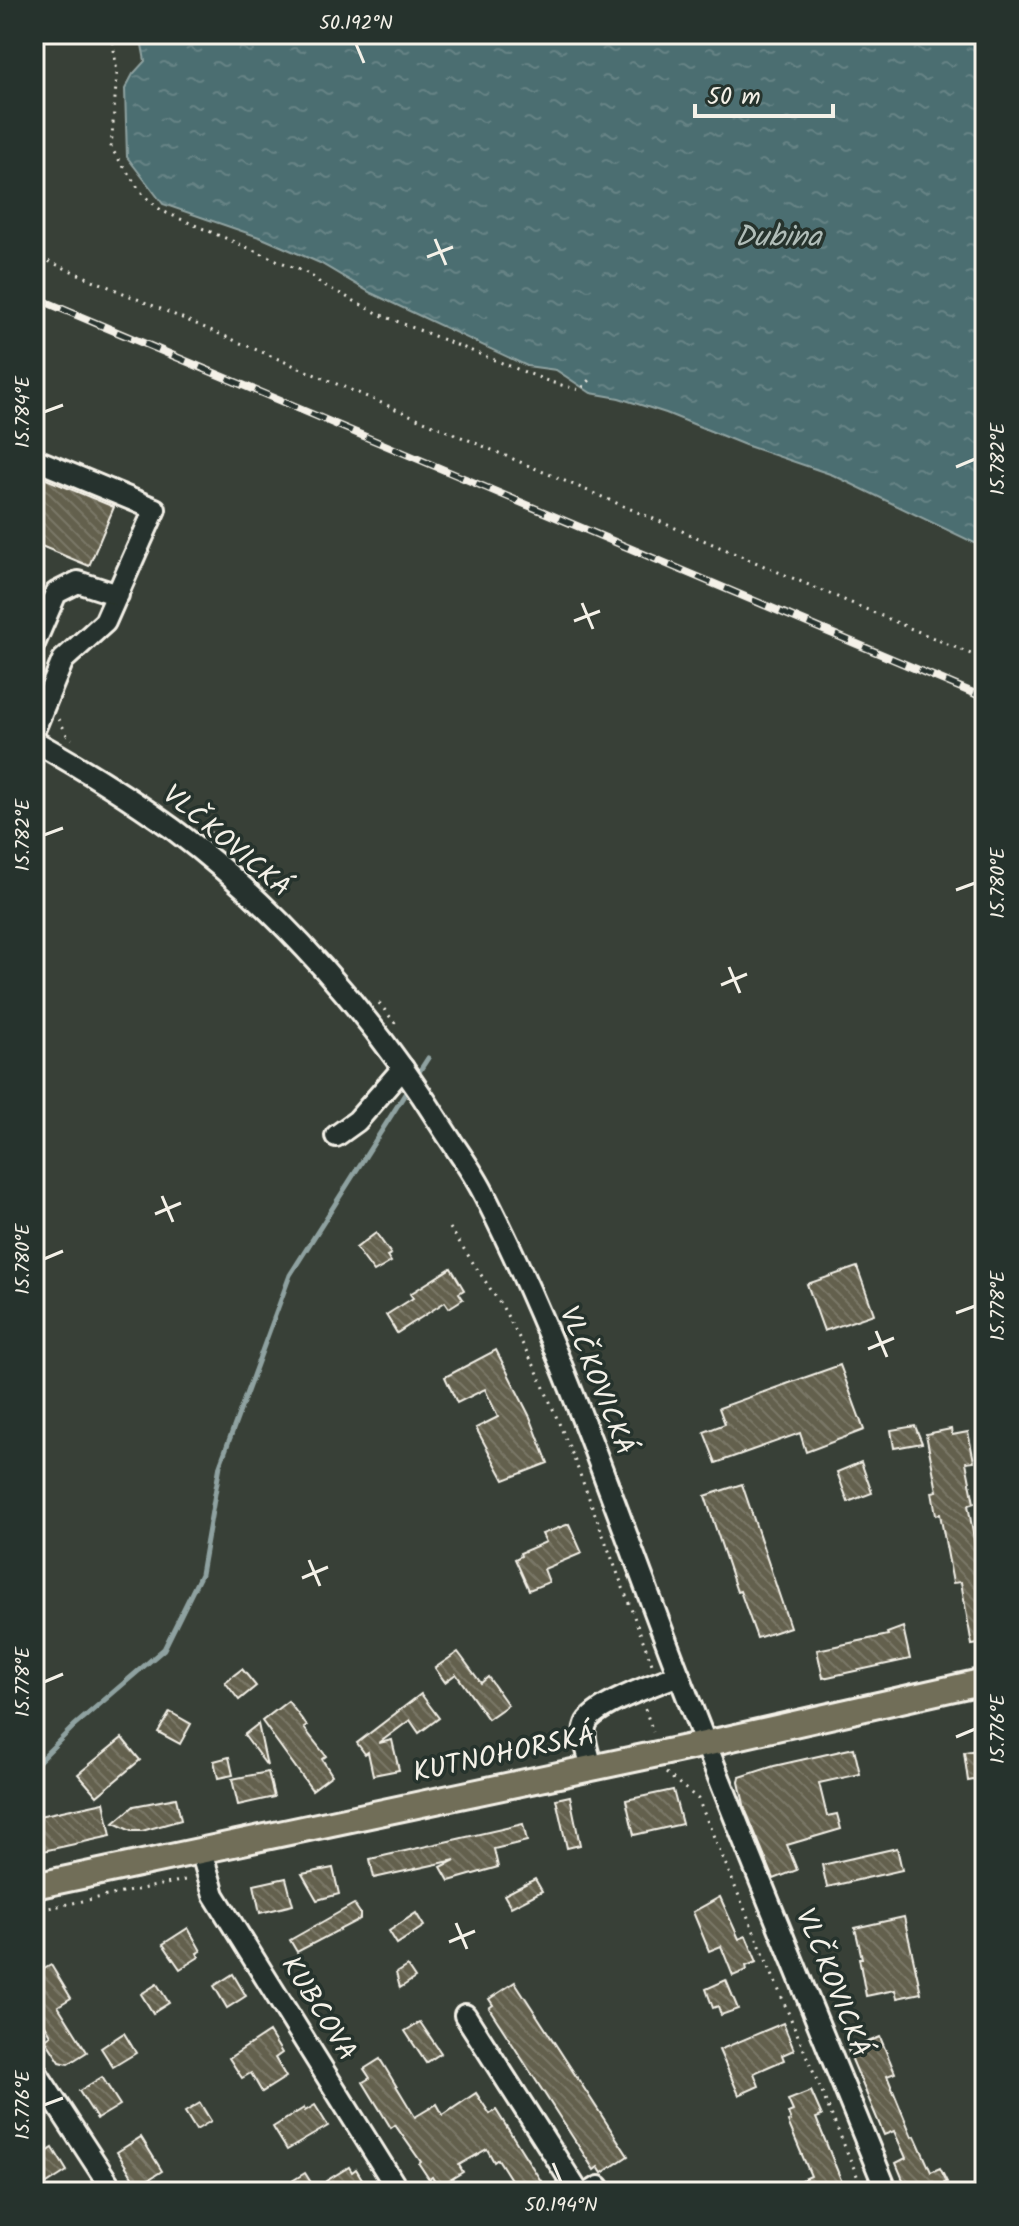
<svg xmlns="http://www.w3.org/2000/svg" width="1019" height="2226" viewBox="0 0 1019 2226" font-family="Kalam,sans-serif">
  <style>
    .water { fill: url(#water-ripples); stroke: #8fa2a1; stroke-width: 2 }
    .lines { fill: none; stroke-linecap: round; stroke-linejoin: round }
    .stream { stroke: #8fa2a1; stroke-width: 5 }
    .building { fill: url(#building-back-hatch); stroke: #f4f1e8; stroke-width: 2 }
    .minor-casing { stroke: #f4f1e8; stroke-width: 26 }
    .major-casing { stroke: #f4f1e8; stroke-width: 30 }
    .path { stroke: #f4f1e8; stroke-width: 3; stroke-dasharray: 2 6; stroke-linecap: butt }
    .minor { stroke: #26332d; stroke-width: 20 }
    .major { stroke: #716e59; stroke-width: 24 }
    .rail-casing { stroke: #f4f1e8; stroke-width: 8 }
    .rail { stroke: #26332d; stroke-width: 5; stroke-dasharray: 15; stroke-linecap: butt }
    .ticks { fill: none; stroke: #f4f1e8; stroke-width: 3 }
    .labels { text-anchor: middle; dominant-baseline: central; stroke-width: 7; stroke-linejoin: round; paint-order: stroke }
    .street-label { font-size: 28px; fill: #f4f1e8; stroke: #26332d }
    .water-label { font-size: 30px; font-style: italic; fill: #b0bdb8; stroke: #26332d }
    .neatline { fill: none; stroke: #f4f1e8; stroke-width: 3 }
    .ticks-label { font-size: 20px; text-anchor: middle; fill: #f4f1e8 }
  </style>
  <defs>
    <pattern id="water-ripples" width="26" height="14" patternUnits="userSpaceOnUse" patternTransform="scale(2)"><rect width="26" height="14" fill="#4b6e71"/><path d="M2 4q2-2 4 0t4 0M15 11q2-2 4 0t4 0" fill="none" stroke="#668385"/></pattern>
    <pattern id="building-back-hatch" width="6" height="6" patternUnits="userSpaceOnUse" patternTransform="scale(2)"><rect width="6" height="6" fill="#63604d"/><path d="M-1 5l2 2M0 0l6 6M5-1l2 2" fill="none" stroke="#7a7767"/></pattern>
  </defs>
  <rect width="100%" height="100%" fill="#384037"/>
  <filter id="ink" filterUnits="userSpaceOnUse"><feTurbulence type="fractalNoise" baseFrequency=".0125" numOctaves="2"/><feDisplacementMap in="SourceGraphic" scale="16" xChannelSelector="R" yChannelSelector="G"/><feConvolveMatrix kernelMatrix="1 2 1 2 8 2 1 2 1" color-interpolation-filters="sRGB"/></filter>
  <g filter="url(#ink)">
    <polygon class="water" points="140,34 985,34 985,548 833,475 745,445 666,413 619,398 591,393 556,370 527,366 371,293 320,263 262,238 163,204 127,157 125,89 133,74 145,61"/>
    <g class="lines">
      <g class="stream">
        <polyline points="415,1078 428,1058"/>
        <polyline points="34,1766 74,1726 164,1649 201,1574 220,1465 290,1275 410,1086"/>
      </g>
    </g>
    <g class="building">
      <polygon points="34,474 114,507 89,566 34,543"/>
      <polygon points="376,1233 391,1254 387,1256 391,1262 374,1272 356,1248"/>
      <polygon points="857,1267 874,1314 824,1331 807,1284"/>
      <polygon points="451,1268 464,1290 459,1293 463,1299 449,1308 445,1302 397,1333 386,1315 413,1298 410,1294"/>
      <polygon points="496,1350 530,1417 548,1463 504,1480 476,1428 498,1417 485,1389 457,1403 445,1377"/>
      <polygon points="840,1365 864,1430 806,1452 800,1433 716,1463 704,1432 725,1424 719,1408"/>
      <polygon points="915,1426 922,1443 894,1448 891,1430"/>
      <polygon points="951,1429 952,1435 968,1432 974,1461 966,1462 974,1503 968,1505 975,1544 981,1543 985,1564 985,1577 977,1579 985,1625 985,1643 972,1645 961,1582 953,1583 940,1514 936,1515 932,1492 937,1491 926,1434"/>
      <polygon points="861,1462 872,1493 848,1502 837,1472"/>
      <polygon points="742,1484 790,1627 757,1638 740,1591 737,1592 705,1496"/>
      <polygon points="569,1524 582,1553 544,1569 549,1582 529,1590 515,1559 521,1556 520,1553 546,1542 542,1534"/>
      <polygon points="903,1627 910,1659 823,1678 817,1650 888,1635 887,1633"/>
      <polygon points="458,1652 481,1683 488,1677 508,1705 488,1719 456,1674 445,1682 435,1668"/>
      <polygon points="242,1669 256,1686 239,1700 225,1682"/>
      <polygon points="421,1694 439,1718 419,1733 410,1720 379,1743 392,1740 399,1770 373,1775 368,1752 365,1754 357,1743"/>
      <polygon points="288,1701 307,1726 304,1728 326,1756 322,1759 332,1775 312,1790 262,1721"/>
      <polygon points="170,1712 191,1724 180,1744 158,1732"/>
      <polygon points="258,1724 267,1766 244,1735"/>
      <polygon points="122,1738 140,1760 97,1796 78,1774"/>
      <polygon points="854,1748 860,1774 819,1783 827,1816 837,1814 841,1829 787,1845 797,1870 774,1879 745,1809 739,1782 740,1777 774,1766"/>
      <polygon points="985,1749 985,1778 968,1781 964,1752"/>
      <polygon points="229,1757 233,1775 218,1778 214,1761"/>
      <polygon points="268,1772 274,1797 238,1805 232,1779"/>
      <polygon points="673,1790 682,1824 634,1835 626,1800"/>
      <polygon points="570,1796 580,1845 567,1848 556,1799"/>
      <polygon points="176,1798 181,1820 142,1831 131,1831 114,1823 134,1806"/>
      <polygon points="104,1802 111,1836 34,1853 34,1817"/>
      <polygon points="523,1824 527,1841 494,1849 498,1867 449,1881 441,1867 455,1860 374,1878 370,1859"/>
      <polygon points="897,1848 902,1870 827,1887 822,1865"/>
      <polygon points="333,1868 339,1894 317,1900 302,1874"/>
      <polygon points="286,1878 293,1905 260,1913 254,1885"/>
      <polygon points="535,1879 542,1891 511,1907 504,1895"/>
      <polygon points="720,1897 739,1939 746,1936 757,1962 746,1966 747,1970 733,1976 721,1946 709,1951 693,1912"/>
      <polygon points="354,1904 360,1913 360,1919 297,1952 290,1940"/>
      <polygon points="416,1913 424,1926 397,1944 389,1931"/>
      <polygon points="904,1917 921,1993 897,1998 895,1990 866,1996 859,1958 862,1958 855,1928"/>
      <polygon points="188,1928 201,1951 197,1953 199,1957 180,1969 163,1944"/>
      <polygon points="51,1965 71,1998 58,2006 87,2052 68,2064 60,2062 45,2039 51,2035 34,2007 34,1975"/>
      <polygon points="407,1966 415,1978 400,1988 396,1973"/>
      <polygon points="233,1974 246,1996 227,2008 214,1986"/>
      <polygon points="726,1980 738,2009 721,2015 718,2006 713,2008 706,1989"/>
      <polygon points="515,1982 628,2156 602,2173 598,2167 594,2170 489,2008 493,2005 489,1999"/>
      <polygon points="157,1984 169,2003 153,2013 141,1994"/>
      <polygon points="420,2022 441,2053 426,2063 405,2031"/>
      <polygon points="783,2023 794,2050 782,2055 784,2060 754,2073 759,2086 739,2095 719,2050"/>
      <polygon points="269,2032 282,2053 275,2058 286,2077 262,2092 251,2073 242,2078 229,2058"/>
      <polygon points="124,2033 136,2053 113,2067 101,2048"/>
      <polygon points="880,2037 895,2073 887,2076 912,2137 915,2136 931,2172 940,2168 947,2182 926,2192 908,2192 896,2163 906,2158 894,2131 884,2135 848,2050"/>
      <polygon points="380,2059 415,2117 437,2104 443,2115 476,2093 490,2114 496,2110 548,2192 519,2192 498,2159 494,2162 487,2149 459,2165 463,2172 438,2187 432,2177 429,2179 419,2164 421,2162 395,2125 391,2128 363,2082 370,2078 364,2069"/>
      <polygon points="102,2077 120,2105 97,2119 79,2091"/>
      <polygon points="811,2091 822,2116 816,2118 846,2192 775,2192 811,2176 788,2122 791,2121 788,2113 793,2111 788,2100"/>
      <polygon points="200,2103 211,2121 196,2130 185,2112"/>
      <polygon points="315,2105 328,2126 287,2150 273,2127 304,2108 305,2111"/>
      <polygon points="141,2137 162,2171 138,2186 117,2152"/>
      <polygon points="53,2148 67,2171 42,2187 34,2173 34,2160"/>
      <polygon points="349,2167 352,2172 356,2169 370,2192 333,2192 326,2181"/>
      <polygon points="305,2173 310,2181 317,2192 299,2192 292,2181"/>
    </g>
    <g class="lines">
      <g class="minor-casing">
        <g id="minor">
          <polyline points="34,459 155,509 105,622 63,660 34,730"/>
          <polyline points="34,644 56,593 78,582 118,595"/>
          <path d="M 34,741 C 82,768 129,797 173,829 C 281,910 373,1016 444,1130 C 458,1152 474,1173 485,1196 C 562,1348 616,1511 677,1670 C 744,1845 816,2018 887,2192"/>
          <polyline points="336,1136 357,1121 403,1068"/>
          <path d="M 592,1767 C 589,1755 581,1736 586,1724 C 592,1706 660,1682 679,1675"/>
          <polyline points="201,1851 214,1895 399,2192"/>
          <polyline points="465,2015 578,2192"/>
          <polyline points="34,2069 114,2192"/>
          <polyline points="591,2192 599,2187"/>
        </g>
      </g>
      <g class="major-casing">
        <polyline id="major" points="34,1886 705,1744 985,1681"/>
      </g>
      <g class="path">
        <polyline points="112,34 117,73 111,148 143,195 162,211 309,274 320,283 381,315 550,382 580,390 590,380"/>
        <polyline points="34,255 985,660"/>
        <polyline points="59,719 67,735 72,739"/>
        <polyline points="198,822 211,833"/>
        <polyline points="379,1003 399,1028"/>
        <polyline points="450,1228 503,1308 536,1369 573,1456 652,1664"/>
        <polyline points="645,1709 653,1732"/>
        <polyline points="666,1773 698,1799 864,2192"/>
        <polyline points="34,1911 190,1879"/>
      </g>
      <use href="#minor" class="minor"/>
      <use href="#major" class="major"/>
      <g class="rail-casing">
        <polyline id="rail" points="34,297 985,698"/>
      </g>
      <use href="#rail" class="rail"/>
    </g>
  </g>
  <path class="ticks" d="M 356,44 L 364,63M 435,239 L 446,265M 427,257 L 453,247M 44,412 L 63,405M 956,467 L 975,459M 582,603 L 593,629M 574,621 L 600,611M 44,835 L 63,828M 956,890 L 975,883M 729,967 L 740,993M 721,985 L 747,974M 162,1196 L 173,1222M 155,1214 L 181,1203M 44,1259 L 63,1251M 956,1313 L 975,1306M 876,1331 L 887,1357M 868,1349 L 894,1338M 309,1560 L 320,1586M 302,1578 L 328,1567M 44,1682 L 63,1674M 956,1737 L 975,1729M 456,1923 L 467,1949M 449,1942 L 475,1931M 44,2105 L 63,2098M 553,2163 L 561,2182"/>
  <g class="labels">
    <g class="street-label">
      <text transform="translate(226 842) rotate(40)">VLČKOVICKÁ</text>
      <text transform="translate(596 1381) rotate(68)">VLČKOVICKÁ</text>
      <text transform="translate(504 1755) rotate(-12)">KUTNOHORSKÁ</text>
      <text transform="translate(832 1983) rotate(68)">VLČKOVICKÁ</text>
      <text transform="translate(318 2009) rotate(58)">KUBCOVA</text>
    </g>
    <g class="water-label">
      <text x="778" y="238">Dubina</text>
    </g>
  </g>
  <rect width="1019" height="2226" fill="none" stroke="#26332d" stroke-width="88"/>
  <path d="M695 104v12h138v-12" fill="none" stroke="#f4f1e8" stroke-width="4"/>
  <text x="707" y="104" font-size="24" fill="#f4f1e8" stroke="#26332d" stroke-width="6" paint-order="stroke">50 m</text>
  <rect x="44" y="44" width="931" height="2138" class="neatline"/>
  <g class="ticks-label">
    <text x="356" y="29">50.192°N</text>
    <text transform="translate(22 412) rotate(-90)" y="7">15.784°E</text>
    <text transform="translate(997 459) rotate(-90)" y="7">15.782°E</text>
    <text transform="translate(22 835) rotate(-90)" y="7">15.782°E</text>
    <text transform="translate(997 883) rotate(-90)" y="7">15.780°E</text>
    <text transform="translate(22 1259) rotate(-90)" y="7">15.780°E</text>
    <text transform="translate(997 1306) rotate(-90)" y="7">15.778°E</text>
    <text transform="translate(22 1682) rotate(-90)" y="7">15.778°E</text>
    <text transform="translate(997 1729) rotate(-90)" y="7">15.776°E</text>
    <text transform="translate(22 2105) rotate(-90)" y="7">15.776°E</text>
    <text x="561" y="2211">50.194°N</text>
  </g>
</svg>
